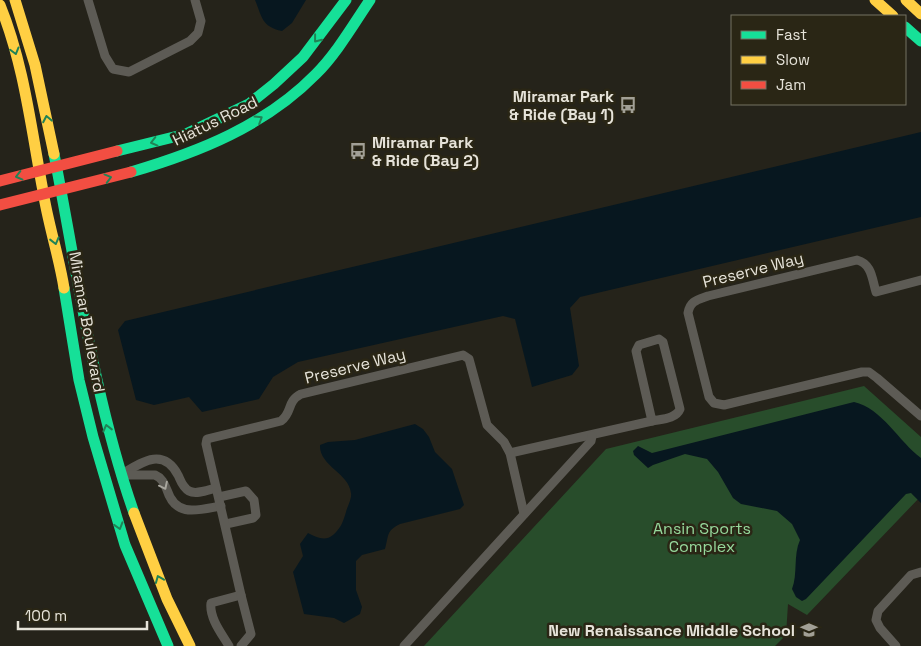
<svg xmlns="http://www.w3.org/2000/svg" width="921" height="646" viewBox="0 0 921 646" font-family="'Space Grotesk',sans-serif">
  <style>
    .green { fill: #284d2b }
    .water { fill: #07171f }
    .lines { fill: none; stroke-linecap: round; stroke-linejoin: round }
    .street { stroke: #5d5b55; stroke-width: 9 }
    .fast { stroke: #16e098; stroke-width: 11 }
    .slow { stroke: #ffcf43; stroke-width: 11 }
    .jam { stroke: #f24e42; stroke-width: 11 }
    .oneway { stroke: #208356 }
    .oneway2 { stroke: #a8a69e }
    .labels { text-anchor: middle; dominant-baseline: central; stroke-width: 5; stroke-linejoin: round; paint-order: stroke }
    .poi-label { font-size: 16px; font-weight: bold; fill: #e6e3d9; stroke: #2a2615; text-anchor: end }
    .street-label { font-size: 16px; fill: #e6e3d9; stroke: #2a2615 }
    .park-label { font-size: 16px; fill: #96d99c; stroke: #2a2615 }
  </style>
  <rect width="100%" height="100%" fill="#25231a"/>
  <polygon class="green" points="864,386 921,437 921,496 807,615 788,604 786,635 775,646 424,646 606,449"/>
  <g class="water">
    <path d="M 255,0 L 306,0 L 292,23 L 282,31 C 262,27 262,17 255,0 Z"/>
    <polygon points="921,132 921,217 580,297 570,308 579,366 572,375 532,387 515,319 503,316 298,362 273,377 259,399 202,412 189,397 154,405 136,400 118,330 125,321"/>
    <path d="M 854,402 C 882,408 899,442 921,458 L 921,503 L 911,493 L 906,494 L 806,599 L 802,601 L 796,597 L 792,589 C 798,574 793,555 800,540 L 792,524 L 777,511 L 741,504 L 733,498 L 718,472 L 707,459 L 685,454 L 653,465 L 648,468 L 634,455 L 633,451 L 638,446 L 652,453 Z"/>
    <path d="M 415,424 L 423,429 L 429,437 L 435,452 L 452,469 L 464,505 L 460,509 L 400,524 C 386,531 389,535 385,549 L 362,555 L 356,561 L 356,590 L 362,607 L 360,614 L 344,623 L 334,618 L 304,614 L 293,572 L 303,556 L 300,544 L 308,533 C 316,537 325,542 333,535 C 341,528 343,522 346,512 C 347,507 352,499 351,493 C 349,473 319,466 320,445 L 328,442 L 355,440 Z"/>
  </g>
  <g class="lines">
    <g class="street">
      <polyline points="88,0 105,56 113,69 129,72 190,41 198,33 201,21 195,0"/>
      <path d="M 921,280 L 876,292 C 872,279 872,264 857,260 L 708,296 C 697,300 690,301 688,313 L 709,397 L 714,403 L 724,405 L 862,372 L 869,372 L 877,378 L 921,416"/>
      <path d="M 659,339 L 663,342 L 680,409 C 676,419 661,419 652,421 L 636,351 L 639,345 Z"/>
      <polyline points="510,453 652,421"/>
      <path d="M 122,474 C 142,462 163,447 178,475 C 181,481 182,487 189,491 C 196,495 208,490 216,488"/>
      <path d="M 121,475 L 155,475 C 162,478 164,483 167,490 C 176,518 198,510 221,506"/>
      <polyline points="219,497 246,491 254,500 256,515 253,518 226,524"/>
      <path d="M 229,646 C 222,634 209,618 211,603 L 241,595 L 206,444 L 207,439 L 281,421 C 293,412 286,402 301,394 L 463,355 L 469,359 L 487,425 L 504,442 L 510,453 L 524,514"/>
      <polyline points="241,646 251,634 241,595"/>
      <polyline points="404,646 591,441 592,436"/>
      <polyline points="896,646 880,628 876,620 878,611 911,575 921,572"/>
    </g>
    <g class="fast">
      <polyline points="905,27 921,41"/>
      <polyline points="117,151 186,134 249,104 274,84 303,57 346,0"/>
      <path d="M 54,154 C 78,275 93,396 134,513"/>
      <path d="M 131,172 C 199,152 265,126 316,74 C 337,53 353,25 370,0"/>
      <polyline points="64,288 79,380 93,437 125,545 168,646"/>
    </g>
    <g class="slow">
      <polyline points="15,0 35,65 54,154"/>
      <polyline points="875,0 893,16"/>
      <polyline points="906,0 921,14"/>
      <path d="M 0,5 C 24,64 31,128 43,191 C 48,224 59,256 64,288"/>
      <polyline points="134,513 167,599 190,646"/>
    </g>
    <g class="jam">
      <polyline points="0,181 117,151"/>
      <polyline points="0,205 131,172"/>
    </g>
  </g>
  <defs><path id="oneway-chevron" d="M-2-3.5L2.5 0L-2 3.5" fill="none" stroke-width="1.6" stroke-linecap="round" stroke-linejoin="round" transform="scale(1.25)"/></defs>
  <g class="oneway">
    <use href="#oneway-chevron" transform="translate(317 39) rotate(128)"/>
    <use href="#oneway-chevron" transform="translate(15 51) rotate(75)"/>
    <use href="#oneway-chevron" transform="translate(47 119) rotate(-101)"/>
    <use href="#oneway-chevron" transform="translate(259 119) rotate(-32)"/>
    <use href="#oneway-chevron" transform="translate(154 142) rotate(166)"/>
    <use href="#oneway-chevron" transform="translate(19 176) rotate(166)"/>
    <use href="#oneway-chevron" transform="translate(108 178) rotate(-15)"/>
    <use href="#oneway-chevron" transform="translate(55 241) rotate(76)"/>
    <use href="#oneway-chevron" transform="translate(107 428) rotate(-104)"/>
    <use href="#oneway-chevron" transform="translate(119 526) rotate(73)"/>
    <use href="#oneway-chevron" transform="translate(159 579) rotate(-112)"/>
  </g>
  <use class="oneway2" href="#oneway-chevron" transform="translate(164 486) rotate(64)"/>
  <defs>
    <g id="bus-bare" transform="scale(1.35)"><path d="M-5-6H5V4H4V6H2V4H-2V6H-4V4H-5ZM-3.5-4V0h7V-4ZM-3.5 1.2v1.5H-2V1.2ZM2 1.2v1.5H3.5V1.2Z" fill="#a2a096" stroke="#2a2615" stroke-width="2.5" paint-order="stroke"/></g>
    <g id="school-bare" transform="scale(1.35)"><path d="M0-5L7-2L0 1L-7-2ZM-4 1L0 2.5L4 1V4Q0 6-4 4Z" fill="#a2a096" stroke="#2a2615" stroke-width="2.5" paint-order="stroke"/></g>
  </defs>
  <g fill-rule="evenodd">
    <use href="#bus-bare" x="628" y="105"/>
    <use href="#bus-bare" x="358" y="151"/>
    <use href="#school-bare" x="809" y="630"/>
  </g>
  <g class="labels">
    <g class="poi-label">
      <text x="614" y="96">Miramar Park<tspan x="614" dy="18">&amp; Ride (Bay 1)</tspan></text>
      <text x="372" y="142" text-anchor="start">Miramar Park<tspan x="372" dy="18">&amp; Ride (Bay 2)</tspan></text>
      <text x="795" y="630">New Renaissance Middle School</text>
    </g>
    <g class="street-label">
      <text transform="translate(215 121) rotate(-26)">Hiatus Road</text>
      <text transform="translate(753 270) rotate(-14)">Preserve Way</text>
      <text transform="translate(87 322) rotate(80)">Miramar Boulevard</text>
      <text transform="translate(355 366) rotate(-14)">Preserve Way</text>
    </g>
    <g class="park-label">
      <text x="702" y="528">Ansin Sports<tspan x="702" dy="18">Complex</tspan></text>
    </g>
  </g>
  <rect x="731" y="15" width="175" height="90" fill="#2a2615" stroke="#757263"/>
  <rect x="741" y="31" width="25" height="8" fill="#16e098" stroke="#757263"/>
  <text x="776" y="40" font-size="15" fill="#e6e3d9">Fast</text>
  <rect x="741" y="56" width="25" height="8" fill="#ffcf43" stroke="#757263"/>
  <text x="776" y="65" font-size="15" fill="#e6e3d9">Slow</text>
  <rect x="741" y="81" width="25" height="8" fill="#f24e42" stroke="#757263"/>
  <text x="776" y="90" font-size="15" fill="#e6e3d9">Jam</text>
  <path d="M18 621v8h129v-8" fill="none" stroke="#e6e3d9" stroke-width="2.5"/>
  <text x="25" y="621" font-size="15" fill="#e6e3d9" stroke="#2a2615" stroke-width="4" paint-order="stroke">100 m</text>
</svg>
